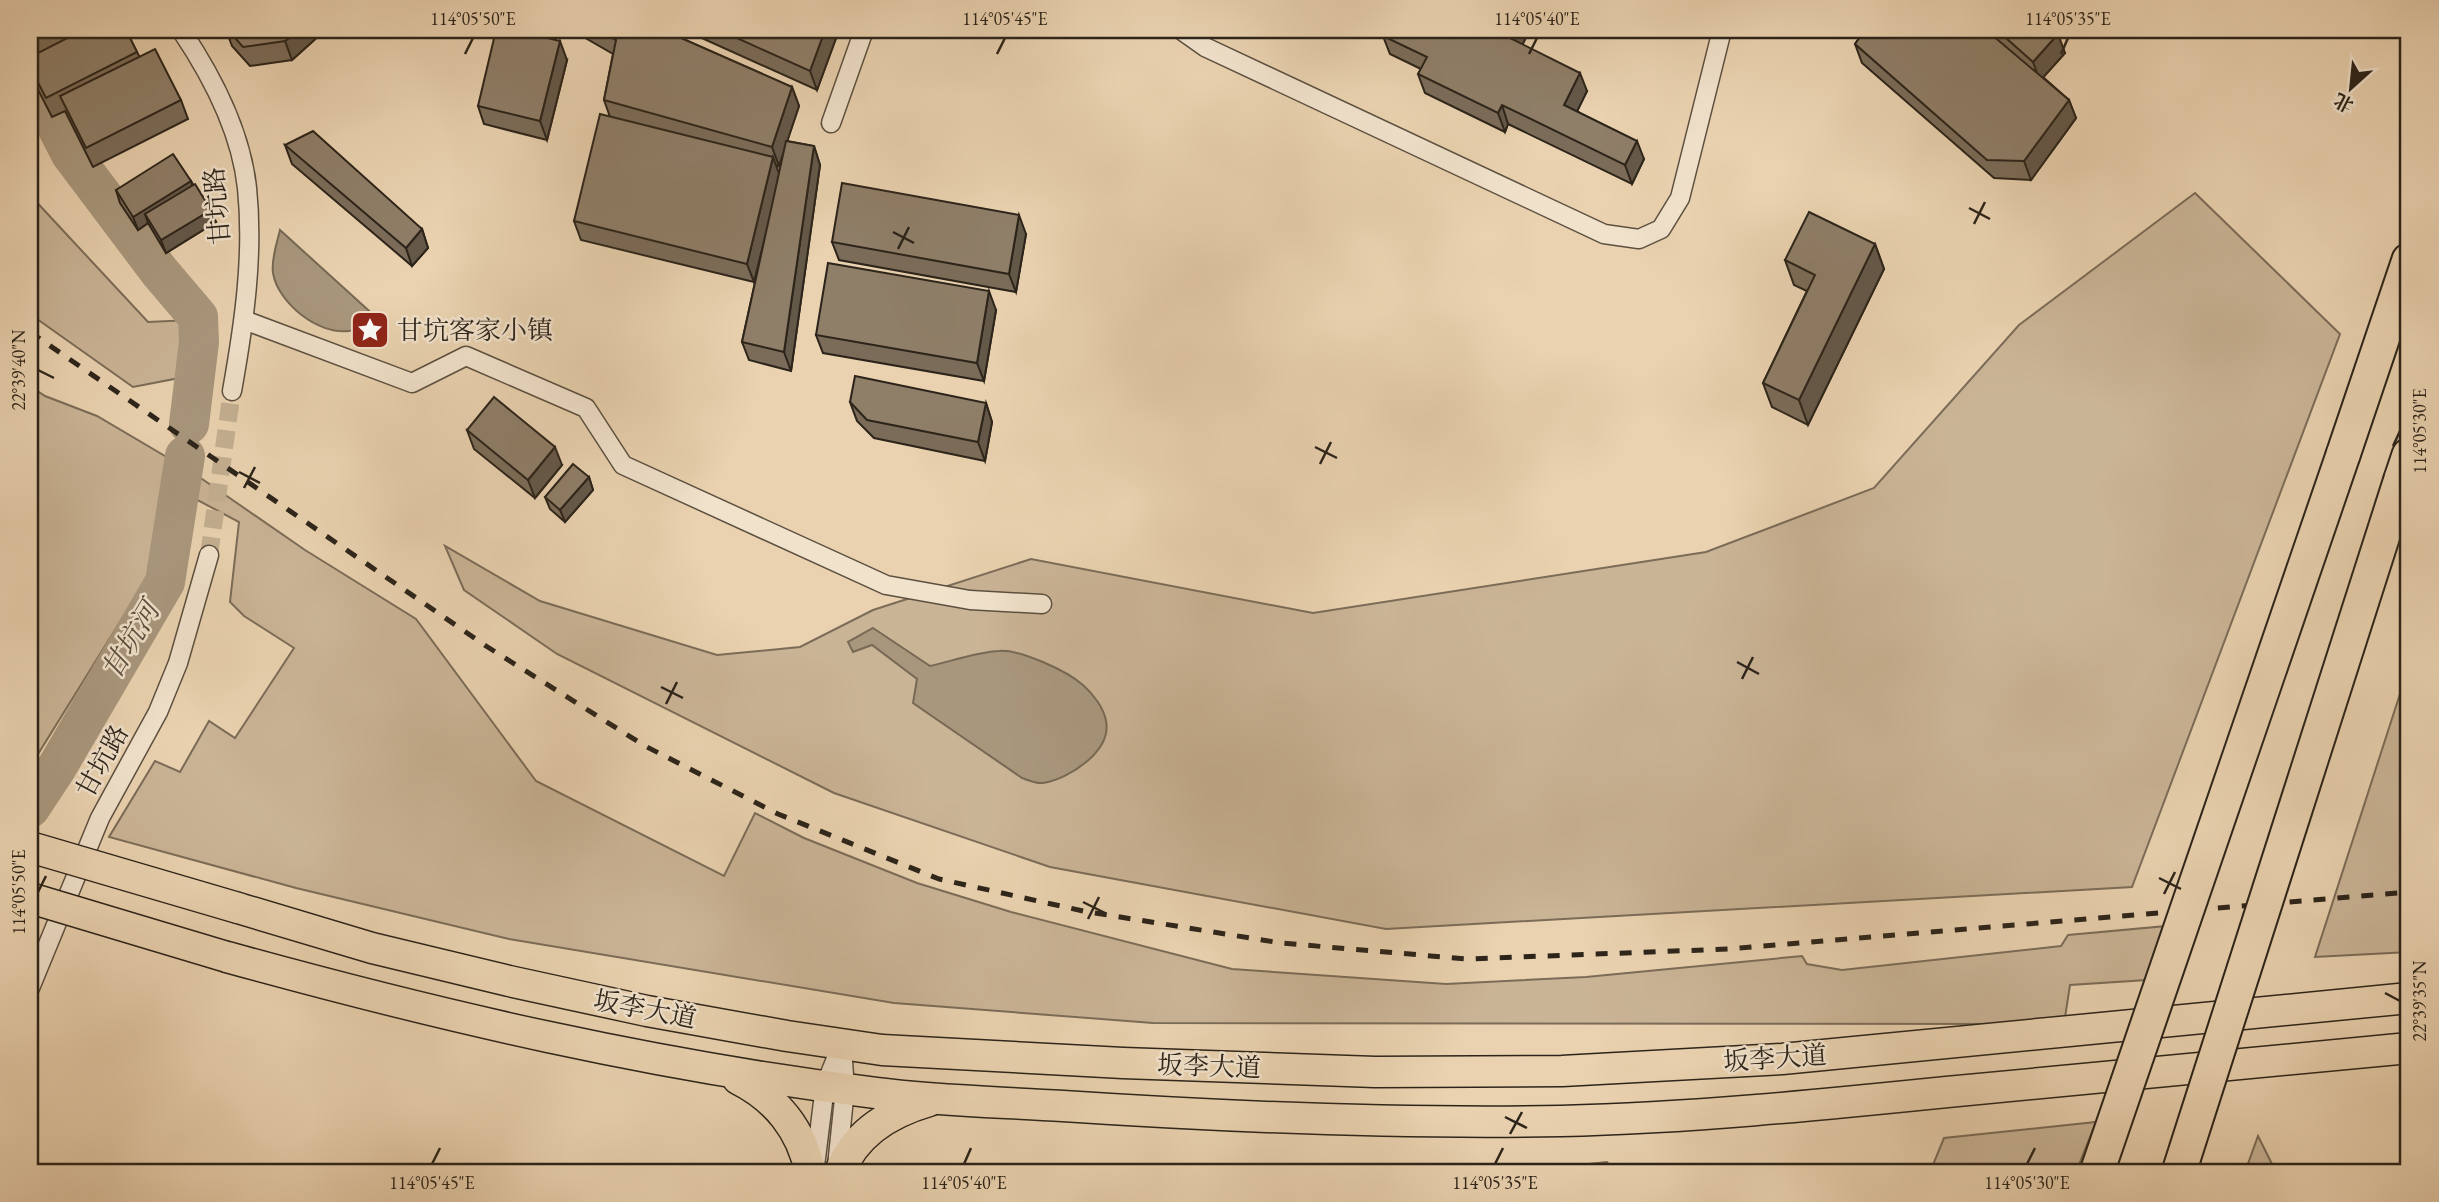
<svg xmlns="http://www.w3.org/2000/svg" width="2439" height="1202" viewBox="0 0 2439 1202" font-family="'EB Garamond','Noto Serif SC',serif">
  <style>
    .green { fill: #cab496; stroke: #7b6c58; stroke-width: 2 }
    .water { fill: #a9977d; stroke: #776955; stroke-width: 2 }
    .lines { fill: none; stroke-linecap: round; stroke-linejoin: round }
    .river { stroke: #a9977d; stroke-width: 40 }
    .street-tunnel { stroke: #c4af92; stroke-width: 18; stroke-dasharray: 18 9; stroke-linecap: butt }
    .street-casing { stroke: #5c5040; stroke-width: 21 }
    .primary-casing { stroke: #2c241a; stroke-width: 33 }
    .highway-casing { stroke: #2c241a; stroke-width: 37 }
    .street { stroke: #f1e2cc; stroke-width: 18 }
    .primary { stroke: #ead2b0; stroke-width: 30 }
    .highway { stroke: #ead2b0; stroke-width: 33 }
    .rail { stroke: #2c241a; stroke-width: 5; stroke-dasharray: 12 12; stroke-linecap: butt }
    .primary-bridge-casing { stroke: #2c241a; stroke-width: 33; stroke-linecap: butt }
    .highway-bridge-casing { stroke: #2c241a; stroke-width: 37; stroke-linecap: butt }
    .primary-bridge { stroke: #ead2b0; stroke-width: 30 }
    .highway-bridge { stroke: #ead2b0; stroke-width: 33 }
    .wall { fill: #7b6c59; stroke: #2c241a; stroke-width: 2; fill-rule: evenodd }
    .shaded-wall { fill: #645849; stroke: #2c241a; stroke-width: 2 }
    .building { fill: #8f7e68; stroke: #2c241a; stroke-width: 2 }
    .ticks { fill: none; stroke: #2c241a; stroke-width: 2.5 }
    .labels { text-anchor: middle; dominant-baseline: central; stroke-width: 5; stroke-linejoin: round; paint-order: stroke }
    .street-label { font-size: 26px; fill: #2c241a; stroke: #f1e2cc }
    .poi-label { font-size: 26px; fill: #2c241a; stroke: #f1e2cc; text-anchor: start }
    .water-label { font-size: 28px; font-style: italic; fill: #584c3d; stroke: #f1e2cc }
    .neatline { fill: none; stroke: #2c241a; stroke-width: 2.5 }
    .ticks-label { font-size: 18px; text-anchor: middle; fill: #2c241a }
  </style>
  <rect width="100%" height="100%" fill="#ead2b0"/>
  <filter id="stains"><feTurbulence type="fractalNoise" baseFrequency=".00286" numOctaves="4"/><feColorMatrix values="0 0 0 0 .2 0 0 0 0 .09 0 0 0 0 .02 0 0 0 .5 -.17"/></filter>
  <radialGradient id="worn" r=".72"><stop offset=".6" stop-color="#630" stop-opacity="0"/><stop offset="1" stop-color="#630" stop-opacity=".3"/></radialGradient>
  <g class="green">
    <polygon points="2195,193 2340,334 2132,887 1386,929 1050,867 834,793 557,654 464,590 445,546 540,601 717,655 800,647 873,610 1031,559 1313,613 1706,552 1874,488 2019,325"/>
    <polygon points="30,195 148,322 190,320 190,352 179,378 133,387 30,314"/>
    <polygon points="30,386 45,396 97,416 192,472 305,550 416,619 536,781 724,876 755,813 804,838 917,883 1011,912 1232,969 1446,984 1586,977 1802,956 1807,964 1842,970 2061,946 2068,935 2167,926 2147,980 2070,985 2064,1024 1153,1023 894,1003 509,939 296,888 109,837 155,761 180,772 209,721 235,738 294,648 244,616 230,602 239,522 171,486 159,559 30,767"/>
    <polygon points="2409,666 2409,952 2315,957"/>
    <polygon points="2096,1122 2076,1172 1930,1172 1944,1138"/>
    <polygon points="2258,1136 2276,1172 2245,1172"/>
    <polygon points="1607,1162 1614,1172 1513,1172"/>
  </g>
  <g class="water">
    <path d="M 280,230 L 378,319 C 369,323 359,330 349,331 C 318,335 278,303 273,273 C 271,259 277,243 280,230 Z"/>
    <path d="M 873,628 L 930,666 C 952,661 977,652 999,651 C 1020,649 1067,671 1083,685 C 1093,694 1104,708 1106,721 C 1112,751 1069,779 1043,783 C 1036,784 1028,780 1022,778 L 913,703 L 917,679 L 872,645 L 853,652 L 848,642 Z"/>
  </g>
  <g class="lines">
    <g class="river">
      <polyline points="30,92 55,123 71,154 159,271 198,317 199,342 189,424"/>
      <polyline points="30,808 57,767 165,582 185,456"/>
    </g>
    <polyline class="street-tunnel" points="209,555 232,391"/>
    <g class="street-casing">
      <g id="street">
        <path d="M 181,30 C 212,76 241,131 247,188 C 254,255 244,324 232,391"/>
        <polyline points="1181,30 1205,47 1604,234 1639,239 1661,229 1680,198 1722,30"/>
        <polyline points="831,123 864,30"/>
        <polyline points="244,320 412,383 466,356 586,408 623,465 886,585 970,600 1042,604"/>
        <polyline points="30,988 100,818 158,712 178,663 209,555"/>
        <polyline points="815,1166 825,1086 842,1044"/>
        <polyline points="837,1166 845,1089 842,1048"/>
      </g>
    </g>
    <g class="primary-casing">
      <g id="primary">
        <polyline points="238,908 372,948 509,981 647,1011 787,1036 882,1050 1123,1063 1375,1072 1562,1071 1782,1059 2409,998"/>
        <path d="M 227,957 C 440,1016 655,1066 876,1093 C 937,1101 1001,1102 1063,1106 C 1229,1117 1395,1124 1561,1121 C 1689,1118 1819,1105 1947,1092 C 2101,1078 2255,1063 2409,1048"/>
        <path d="M 738,1079 C 776,1098 802,1130 810,1172"/>
        <path d="M 840,1172 C 855,1133 891,1112 929,1101"/>
      </g>
    </g>
    <g class="highway-casing">
      <g id="highway">
        <polyline points="2343,455 2409,260"/>
        <polyline points="2401,479 2409,455"/>
      </g>
    </g>
    <use href="#street" class="street"/>
    <use href="#primary" class="primary"/>
    <use href="#highway" class="highway"/>
    <polyline class="rail" points="30,332 486,646 645,746 778,814 939,879 1083,911 1281,943 1467,959 1728,949 2409,892"/>
    <g class="primary-bridge-casing">
      <g id="primary-bridge">
        <polyline points="30,847 238,908"/>
        <polyline points="30,898 227,957"/>
      </g>
    </g>
    <g class="highway-bridge-casing">
      <g id="highway-bridge">
        <polyline points="2097,1172 2343,455"/>
        <polyline points="2179,1172 2401,479"/>
      </g>
    </g>
    <use href="#primary-bridge" class="primary-bridge"/>
    <use href="#highway-bridge" class="highway-bridge"/>
  </g>
  <g class="wall">
    <polygon points="30,30 126,30 139,56 181,100 188,119 93,167 65,111 52,117 32,78 30,71"/>
    <polygon points="226,30 320,30 321,34 292,60 250,66 232,46"/>
    <path d="M 555,30 L 663,30 L 792,87 L 799,106 L 787,141 L 814,146 L 820,165 L 791,371 L 749,360 L 742,342 L 768,223 L 754,282 L 581,240 L 574,221 L 610,117 L 604,100 L 613,54 L 580,35 ZM 785,149 L 779,174 L 776,165 L 779,166 Z"/>
    <polygon points="684,30 839,30 817,90"/>
    <polygon points="1386,30 1530,30 1522,45 1587,91 1577,111 1644,159 1632,184 1508,124 1505,132 1425,93 1418,74 1421,69 1390,54 1383,36"/>
    <polygon points="1865,30 2053,30 2065,53 2043,77 2069,100 2076,118 2031,180 1994,178 1862,63 1855,44"/>
    <polygon points="567,60 547,140 484,124 478,106"/>
    <polygon points="285,145 422,229 428,248 412,266 292,164"/>
    <polygon points="191,181 216,222 166,253 148,223 138,230 120,203 116,190"/>
    <polygon points="1026,234 1016,292 839,260 832,242"/>
    <polygon points="1875,244 1884,269 1808,425 1772,407 1763,383 1807,291 1794,285 1785,260"/>
    <polygon points="996,310 984,381 823,353 816,335"/>
    <polygon points="850,402 986,403 992,422 985,461 874,438 857,421"/>
    <polygon points="467,430 562,465 535,498 474,449"/>
    <polygon points="589,477 593,490 565,522 550,509 545,497"/>
  </g>
  <g class="shaded-wall">
    <polygon points="299,30 320,30 321,34 292,60 285,41"/>
    <polygon points="825,30 839,30 817,90 810,71"/>
    <polygon points="1514,30 1530,30 1516,57 1510,38"/>
    <polygon points="2058,34 2065,53 2040,81 2033,62"/>
    <polygon points="560,41 567,60 547,140 540,121"/>
    <polygon points="1580,73 1587,91 1571,124 1564,105"/>
    <polygon points="792,87 799,106 779,166 772,147"/>
    <polygon points="2069,100 2076,118 2031,180 2024,161"/>
    <polygon points="1502,105 1508,124 1505,132 1498,113"/>
    <polygon points="1637,141 1644,159 1632,184 1625,165"/>
    <polygon points="814,146 820,165 791,371 784,352"/>
    <polygon points="773,157 780,176 754,282 747,264"/>
    <polygon points="191,181 195,194 145,214 148,223 138,230 133,217"/>
    <polygon points="211,210 216,222 166,253 161,240"/>
    <polygon points="1019,215 1026,234 1016,292 1009,274"/>
    <polygon points="422,229 428,248 412,266 406,248"/>
    <polygon points="1875,244 1884,269 1808,425 1799,400"/>
    <polygon points="989,291 996,310 984,381 977,363"/>
    <polygon points="986,403 992,422 985,461 978,442"/>
    <polygon points="555,447 562,465 535,498 528,480"/>
    <polygon points="589,477 593,490 565,522 560,510"/>
  </g>
  <g class="building">
    <polygon points="30,30 50,30 30,41"/>
    <polygon points="83,30 126,30 137,52 46,98 30,67 30,57"/>
    <polygon points="228,30 299,30 285,41 243,47"/>
    <polygon points="496,30 514,30 560,41 540,121 478,106"/>
    <polygon points="597,30 663,30 792,87 772,147 604,100 616,40"/>
    <polygon points="719,30 825,30 810,71"/>
    <polygon points="1386,30 1514,30 1510,38 1580,73 1564,105 1637,141 1625,165 1502,105 1498,113 1418,74 1427,57 1383,36"/>
    <polygon points="1865,30 1986,30 2069,100 2024,161 1987,160 1855,44"/>
    <polygon points="1997,30 2053,30 2058,34 2033,62"/>
    <polygon points="155,49 181,100 86,148 60,96"/>
    <polygon points="600,114 773,157 747,264 574,221"/>
    <polygon points="313,131 422,229 406,248 285,145"/>
    <polygon points="786,141 814,146 784,352 742,342"/>
    <polygon points="173,154 191,181 133,217 116,190"/>
    <polygon points="842,183 1019,215 1009,274 832,242"/>
    <polygon points="195,184 211,210 161,240 145,214"/>
    <polygon points="1809,212 1875,244 1799,400 1763,383 1815,275 1785,260"/>
    <polygon points="828,263 989,291 977,363 816,335"/>
    <polygon points="855,376 986,403 978,442 867,420 850,402"/>
    <polygon points="494,397 555,447 528,480 467,430"/>
    <polygon points="573,464 589,477 560,510 545,497"/>
  </g>
  <path class="ticks" d="M 465,54 L 473,38M 997,54 L 1005,38M 1529,54 L 1537,38M 2061,54 L 2068,38M 1969,208 L 1990,219M 1974,224 L 1985,202M 893,232 L 914,243M 898,249 L 909,227M 38,370 L 54,378M 2393,446 L 2400,431M 1315,447 L 1337,458M 1320,464 L 1331,442M 239,472 L 260,483M 244,488 L 255,467M 1737,662 L 1759,674M 1742,679 L 1753,657M 661,687 L 683,698M 666,704 L 677,682M 2159,878 L 2181,889M 38,892 L 46,876M 2164,894 L 2175,872M 1083,902 L 1105,913M 1088,919 L 1099,897M 2385,993 L 2400,1001M 1505,1117 L 1527,1128M 1510,1134 L 1522,1112M 432,1164 L 440,1148M 964,1164 L 971,1148M 1495,1164 L 1503,1148M 2027,1164 L 2035,1148"/>
  <defs>
    <g id="sight-square" transform="scale(2.0125)"><rect x="-9" y="-9" width="18" height="18" rx="4" fill="#8f2418" stroke="#f1e2cc"/><path d="M0-6L1.8-2.2L6-1.7L2.9 1.2L3.7 5.4L0 3.3L-3.7 5.4L-2.9 1.2L-6-1.7L-1.8-2.2Z" fill="#fff"/></g>
  </defs>
  <g fill-rule="evenodd">
    <use href="#sight-square" x="370" y="330"/>
  </g>
  <g class="labels">
    <g class="street-label">
      <text transform="translate(217 206) rotate(-95)">甘坑路</text>
      <text transform="translate(102 761) rotate(-61)">甘坑路</text>
      <text transform="translate(645 1009) rotate(11)">坂李大道</text>
      <text transform="translate(1775 1058) rotate(-4)">坂李大道</text>
      <text transform="translate(1209 1066) rotate(2)">坂李大道</text>
    </g>
    <g class="poi-label">
      <text x="397" y="330">甘坑客家小镇</text>
    </g>
    <g class="water-label">
      <text transform="translate(130 640) rotate(-59)">甘坑河</text>
    </g>
  </g>
  <rect width="2439" height="1202" fill="none" stroke="#ead2b0" stroke-width="77"/>
  <g transform="translate(2351 88) rotate(207)" stroke="#f1e2cc" stroke-width="5" paint-order="stroke">
  <path d="M0-5L12 26L0 18L-12 26Z" fill="#2c241a"/>
  <text y="-10" font-size="19" font-weight="bold" text-anchor="middle" fill="#2c241a">北</text>
  </g>
  <rect x="38" y="38" width="2362" height="1126" class="neatline"/>
  <g class="ticks-label">
    <text x="473" y="25">114°05'50"E</text>
    <text x="1005" y="25">114°05'45"E</text>
    <text x="1537" y="25">114°05'40"E</text>
    <text x="2068" y="25">114°05'35"E</text>
    <text transform="translate(19 370) rotate(-90)" y="6">22°39'40"N</text>
    <text transform="translate(2420 431) rotate(-90)" y="6">114°05'30"E</text>
    <text transform="translate(19 892) rotate(-90)" y="6">114°05'50"E</text>
    <text transform="translate(2420 1001) rotate(-90)" y="6">22°39'35"N</text>
    <text x="432" y="1189">114°05'45"E</text>
    <text x="964" y="1189">114°05'40"E</text>
    <text x="1495" y="1189">114°05'35"E</text>
    <text x="2027" y="1189">114°05'30"E</text>
  </g>
  <rect width="100%" height="100%" filter="url(#stains)"/>
  <rect width="100%" height="100%" fill="url(#worn)"/>
</svg>
